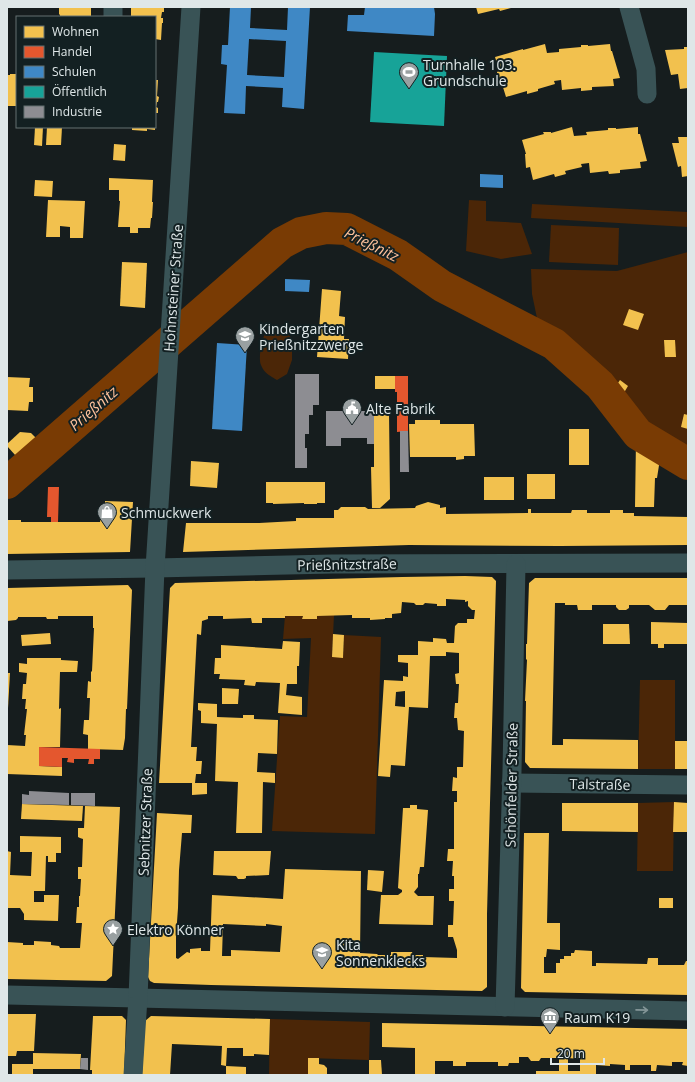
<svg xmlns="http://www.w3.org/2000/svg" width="695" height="1082" viewBox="0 0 695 1082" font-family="'Open Sans',sans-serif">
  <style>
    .green { fill: #4b2607 }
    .homes { fill: #f2c14e; fill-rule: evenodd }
    .shops { fill: #e4572e }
    .schools { fill: #3f88c5; fill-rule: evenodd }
    .public { fill: #17a398 }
    .industry { fill: #8d8d92 }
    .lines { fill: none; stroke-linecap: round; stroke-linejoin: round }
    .river { stroke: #793b04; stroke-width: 32 }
    .minor { stroke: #395356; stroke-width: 19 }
    .oneway { stroke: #849698 }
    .labels { text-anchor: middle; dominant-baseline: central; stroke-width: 4; stroke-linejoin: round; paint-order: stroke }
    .poi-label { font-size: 14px; fill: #dfe7e8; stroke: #132022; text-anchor: start }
    .street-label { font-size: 14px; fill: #dfe7e8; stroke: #132022 }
    .water-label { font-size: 15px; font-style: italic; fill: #fdc19b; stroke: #132022 }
  </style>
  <rect width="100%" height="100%" fill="#161d1e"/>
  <g class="green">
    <polygon points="469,200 486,201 486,221 521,223 532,254 501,259 466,251"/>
    <polygon points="532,204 688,212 688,227 531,218"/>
    <polygon points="551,225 619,228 618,265 549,262"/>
    <polygon points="688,252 688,456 679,452 640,426 607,384 538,323 532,294 531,269 617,271"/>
    <path d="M 277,325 L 285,329 L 292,340 L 292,360 L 287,374 L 277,380 C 270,376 264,373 261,365 C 258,358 262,335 268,329 C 271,327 274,326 277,325 Z"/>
    <polygon points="334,615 332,657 343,657 344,635 381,637 375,834 272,831 280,716 307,717 311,638 283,639 285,616 303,616 302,619 317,616"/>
    <polygon points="640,680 675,680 675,769 638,769"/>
    <polygon points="674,802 673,871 637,871 638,803"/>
    <polygon points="270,1019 370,1022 369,1060 308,1058 308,1075 269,1075"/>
  </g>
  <g class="homes">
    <polygon points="59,7 91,7 91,17 60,17 60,14 59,15"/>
    <polygon points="131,7 164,7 164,12 162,12 161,18 163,18 163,23 162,23 161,40 155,39 155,17 131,17"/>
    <polygon points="476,7 511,7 511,8 500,11 499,9 478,14"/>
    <polygon points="545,44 547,53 559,52 559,49 581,47 581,45 588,45 588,46 610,44 611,51 612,51 620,78 613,79 614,86 592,87 592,90 581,91 581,88 562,90 561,80 554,81 555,84 538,89 538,91 527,94 527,91 506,97 502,84 498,85 497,72 499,71 495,57 523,49 523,50"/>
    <polygon points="684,47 688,47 688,88 680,89 678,74 671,75 665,50 684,49"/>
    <polygon points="10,74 17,74 17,106 7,106 7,75 10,75"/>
    <polygon points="155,80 158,80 157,96 159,97 158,102 157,102 156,107 158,108 158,113 155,113"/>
    <polygon points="35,127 43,127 42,146 34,145"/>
    <polygon points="47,127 62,127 61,145 46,145"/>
    <polygon points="132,127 155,127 155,130 147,129 147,131 132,130"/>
    <polygon points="572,127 574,136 587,135 586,132 608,130 608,128 616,128 616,129 638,127 638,134 640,134 647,161 640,162 641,168 620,170 620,173 609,174 608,171 590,173 589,163 581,164 582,167 565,171 566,174 555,177 554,174 533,180 530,167 526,168 525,154 526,154 522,140 544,134 543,132 551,132 551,133"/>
    <polygon points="678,137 688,137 688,176 682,177 681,166 678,167 672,143 679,143"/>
    <polygon points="114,144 126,145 125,161 113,160"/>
    <polygon points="109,178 153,180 152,202 153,202 152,218 151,218 150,228 138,228 138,233 130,233 130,227 118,227 120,201 119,201 119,190 109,190"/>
    <polygon points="35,180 53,181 52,197 34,196"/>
    <polygon points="48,200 85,201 83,238 70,238 70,227 60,226 60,237 46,237"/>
    <polygon points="122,262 147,263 145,308 120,306"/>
    <polygon points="322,289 341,291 339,316 345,317 344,339 349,339 348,359 317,357"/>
    <polygon points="629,309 644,314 638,330 623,325"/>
    <polygon points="664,340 675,340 676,357 665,357"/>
    <rect x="375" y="376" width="20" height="13"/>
    <polygon points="7,377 30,378 29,387 33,387 33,402 29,402 28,411 7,410"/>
    <polygon points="620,380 628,386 622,396 613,390"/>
    <polygon points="374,411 389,411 390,499 380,508 372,508 371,467 374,467"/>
    <polygon points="684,414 688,415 688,429 681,427"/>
    <polygon points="415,420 440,420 440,424 474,424 475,456 464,456 464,459 456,460 456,457 410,457 409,424 415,424"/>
    <rect x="569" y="429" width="20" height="36"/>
    <polygon points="20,432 31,433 36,438 16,456 7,446 7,444"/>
    <polygon points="636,440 655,456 660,459 657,478 655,478 654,507 635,507"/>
    <polygon points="191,461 219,463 217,488 190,486"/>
    <rect x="527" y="474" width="28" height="25"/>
    <rect x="484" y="477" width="30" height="23"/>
    <polygon points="266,482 325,482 325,503 317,503 317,504 304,504 304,503 273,504 273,503 266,503"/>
    <polygon points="105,501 133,502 130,552 7,554 7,520 21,520 21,522 100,522 101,516 105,513"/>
    <polygon points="428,502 440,505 440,508 446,507 446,514 528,513 528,509 531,509 531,513 571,513 572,510 587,510 587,513 610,513 610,510 623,510 623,513 634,513 634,516 688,517 688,545 560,546 409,545 183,552 186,523 259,523 296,521 296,518 334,518 334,510 338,510 341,507 365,507 368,509 415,508 416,506"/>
    <path d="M 465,576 L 492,577 L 496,581 L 487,914 L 487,987 L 482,991 L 211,985 L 154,983 L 150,981 L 148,977 L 157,813 L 192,815 L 191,833 L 182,833 L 179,870 L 178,908 L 176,936 L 176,958 L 178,959 L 187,952 L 190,953 L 190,949 L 201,948 L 201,951 L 210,951 L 212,895 L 283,899 L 285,869 L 361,871 L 360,953 L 377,954 L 378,955 L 391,955 L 391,952 L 412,952 L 413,955 L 423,955 L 423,957 L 457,958 L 457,950 L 453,937 L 448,937 L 448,925 L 453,925 L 454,901 L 449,901 L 449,889 L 454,889 L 454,876 L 452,876 L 453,861 L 447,861 L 448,849 L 454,849 L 454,802 L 457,802 L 457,791 L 452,791 L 453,777 L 457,778 L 457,767 L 463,767 L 464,731 L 458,730 L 457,718 L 454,718 L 455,703 L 458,703 L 459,684 L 456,684 L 455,674 L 459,673 L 459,653 L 446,652 L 446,656 L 430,656 L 428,708 L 409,707 L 405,766 L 391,765 L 390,777 L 378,776 L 384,680 L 403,681 L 403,676 L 408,677 L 408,663 L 398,662 L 398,655 L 418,655 L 418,641 L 433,642 L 433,638 L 446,639 L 447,643 L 454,643 L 455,626 L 458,623 L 467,623 L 467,619 L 474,619 L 475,610 L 472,610 L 468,606 L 468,601 L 465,602 L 465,600 L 446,599 L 446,606 L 437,606 L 437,604 L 425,603 L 423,605 L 416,605 L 414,603 L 402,602 L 401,613 L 392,614 L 392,618 L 385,618 L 385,619 L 370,620 L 370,618 L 352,618 L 352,615 L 317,616 L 317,619 L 302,619 L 303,616 L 285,616 L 285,618 L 262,618 L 262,623 L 252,623 L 251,618 L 223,619 L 223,616 L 208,616 L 208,619 L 202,621 L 201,635 L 197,634 L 191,747 L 197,747 L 196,761 L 202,761 L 201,774 L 196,774 L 195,783 L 207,783 L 207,794 L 192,795 L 192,783 L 159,783 L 170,588 L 175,583 L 402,577 ZM 405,691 L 405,707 L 395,706 L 396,692 ZM 223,924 L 266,926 L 266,924 L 282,926 L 280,952 L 231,950 L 231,956 L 222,956 Z"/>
    <polygon points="535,578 688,578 688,605 669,605 665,610 655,610 649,605 629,605 629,608 626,610 619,610 616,607 616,605 592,605 592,610 578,610 577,605 565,605 565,603 555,603 552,745 563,745 563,739 638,740 638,769 530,768 525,762 526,701 525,701 527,660 526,659 526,644 527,644 529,583"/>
    <polygon points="128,585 132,590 127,709 126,709 125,738 123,750 88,749 88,735 83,734 84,720 89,720 90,698 87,698 88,681 91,682 91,672 92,671 94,628 93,628 93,616 58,616 58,619 47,619 46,617 18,617 18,618 16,620 7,621 7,588"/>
    <polygon points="651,622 688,623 688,644 664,644 664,648 658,648 658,644 651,644"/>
    <polygon points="603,624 629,624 630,644 603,644"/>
    <polygon points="50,633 51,644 22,646 21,635"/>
    <polygon points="333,634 344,635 343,658 332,657"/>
    <polygon points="283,641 300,642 299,666 297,666 297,684 287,684 286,695 302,697 302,715 278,713 280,683 256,682 255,686 244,685 245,680 219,679 220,674 214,674 215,658 221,658 221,645 282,649"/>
    <polygon points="27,658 61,658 61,660 78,661 77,672 60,672 59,709 61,708 60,747 39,747 39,766 62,767 62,776 7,774 7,745 25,746 26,735 24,735 27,709 25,709 26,699 22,699 23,684 26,684 27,673 19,672 19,663 27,664"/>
    <polygon points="7,673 10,673 8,708 7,708"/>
    <polygon points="222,688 239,689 238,704 222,704"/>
    <polygon points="198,703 217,704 217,717 243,718 243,715 254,715 254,719 278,720 277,754 258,753 257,772 275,773 275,783 263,782 262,833 236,833 238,782 215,781 217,724 201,723 201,711 198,710"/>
    <rect x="675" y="741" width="13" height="28"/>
    <polygon points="674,802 688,803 688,832 673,832"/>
    <polygon points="562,803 638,803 638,832 562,831"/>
    <polygon points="22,804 83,806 82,821 21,819"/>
    <polygon points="410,805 417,805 417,809 428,810 424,867 420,867 419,874 418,874 418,887 414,892 418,896 434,896 433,925 379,924 381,895 398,895 402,892 402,890 398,888 403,808 410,808"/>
    <polygon points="85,806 120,807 112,976 106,981 7,979 7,942 23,943 23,945 34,945 34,941 51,942 51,945 59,946 60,948 80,948 82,923 76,923 77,907 79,907 79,896 80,896 81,879 78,879 78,867 82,867 83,839 80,838 78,837 78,828 84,828"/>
    <polygon points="524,833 549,833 547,923 560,923 560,950 547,949 546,957 544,957 544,973 556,973 556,963 560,963 560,959 564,959 564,956 571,956 571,953 574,953 575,950 592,951 592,966 596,966 596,963 647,964 648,958 658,958 658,965 684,965 686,961 688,961 688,995 525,992 521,988"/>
    <polygon points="20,836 61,837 61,853 56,853 56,862 48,862 48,856 46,856 45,891 34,891 34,902 44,902 44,895 59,895 58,921 24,920 24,914 20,908 7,908 7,851 11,852 10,875 31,876 32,852 20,852"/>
    <polygon points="214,851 271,851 269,875 246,876 246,878 244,879 238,879 236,876 213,875"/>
    <polygon points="368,870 384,871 382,892 367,890"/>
    <rect x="659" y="898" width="14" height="10"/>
    <polygon points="7,1014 36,1014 34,1051 17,1051 16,1056 7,1056"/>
    <polygon points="93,1016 122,1016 126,1020 124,1075 92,1075 92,1070 90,1070"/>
    <polygon points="151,1016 270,1019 269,1055 254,1054 254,1056 243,1056 243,1048 227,1048 226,1066 221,1065 222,1046 172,1044 170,1075 142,1075 145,1021"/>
    <path d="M 382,1023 L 688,1029 L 688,1066 L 682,1065 L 683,1062 L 672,1062 L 672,1066 L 657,1065 L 656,1071 L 651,1071 L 651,1065 L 630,1065 L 630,1070 L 625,1070 L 625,1065 L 610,1064 L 610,1066 L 596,1065 L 596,1075 L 536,1075 L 536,1071 L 559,1071 L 559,1058 L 541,1058 L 539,1061 L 531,1061 L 528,1057 L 519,1057 L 519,1063 L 509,1063 L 508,1066 L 498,1066 L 498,1062 L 466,1062 L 466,1066 L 453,1066 L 453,1061 L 435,1061 L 435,1075 L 415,1075 L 415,1048 L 382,1047 ZM 568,1058 L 580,1059 L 580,1071 L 568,1071 Z"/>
    <polygon points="33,1053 81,1054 80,1069 33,1069 33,1075 12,1074 12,1064 33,1064"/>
    <polygon points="308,1058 319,1058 319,1064 324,1065 327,1068 327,1075 308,1075"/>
    <polygon points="369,1060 381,1060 382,1075 369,1075"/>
    <polygon points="226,1066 246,1067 246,1075 226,1075"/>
  </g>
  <g class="shops">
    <polygon points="395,376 408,376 408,431 397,432 397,392 395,392"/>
    <polygon points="48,487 59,487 58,522 51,522 51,517 47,517"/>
    <polygon points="39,747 100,749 100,759 94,759 94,764 88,764 89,759 74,759 74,763 67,762 68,758 62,758 62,767 39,766"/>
  </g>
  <g class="schools">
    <path d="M 230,7 L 251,7 L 250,28 L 287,30 L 288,7 L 310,7 L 304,109 L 282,107 L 283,88 L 246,86 L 245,114 L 224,113 L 227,65 L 221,64 L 222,45 L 228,45 ZM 249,39 L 286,41 L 284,77 L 247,75 Z"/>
    <polygon points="365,7 434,7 435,14 434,36 347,31 348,15 364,15"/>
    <polygon points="480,174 503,175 503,188 480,187"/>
    <polygon points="285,279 310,280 309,292 285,291"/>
    <polygon points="217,343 247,345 242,431 212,429"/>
  </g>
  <polygon class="public" points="374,52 447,56 444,126 370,122"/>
  <g class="industry">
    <polygon points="295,374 319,374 319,405 313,405 313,415 309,415 309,434 305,434 305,448 307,448 307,468 295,468"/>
    <polygon points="326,411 374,411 374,444 367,444 367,438 341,438 341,446 326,446"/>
    <polygon points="400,431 408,431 409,472 400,472"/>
    <polygon points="29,791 69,793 69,805 22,804 22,794 29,795"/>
    <polygon points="71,793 95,793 95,806 71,805"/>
    <polygon points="81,1058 88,1058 88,1070 80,1069"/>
  </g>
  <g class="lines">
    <polyline class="river" points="7,483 282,243 301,233 326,228 347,229 398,255 442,286 554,344 600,385 638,434 688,464"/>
    <g class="minor">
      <polyline points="629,7 646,69 647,94"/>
      <polyline points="113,17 113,7"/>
      <polyline points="7,570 155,568 332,564 688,563"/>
      <polyline points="511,783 688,785"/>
      <polyline points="7,995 688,1011"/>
      <polyline points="505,1007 512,771 516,564"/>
      <polyline points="133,1075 138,998 155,568 191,7"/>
    </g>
  </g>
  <defs><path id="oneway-shaft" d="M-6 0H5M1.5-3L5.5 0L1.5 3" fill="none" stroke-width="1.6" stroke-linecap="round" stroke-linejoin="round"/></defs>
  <use class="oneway" href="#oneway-shaft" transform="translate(642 1010) rotate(1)"/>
  <defs>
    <g id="stadium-pin" transform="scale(1)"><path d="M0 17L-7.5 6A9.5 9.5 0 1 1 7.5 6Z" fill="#99a0a1" stroke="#132022"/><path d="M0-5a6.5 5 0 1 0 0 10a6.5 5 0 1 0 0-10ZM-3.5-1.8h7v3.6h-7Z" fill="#fff"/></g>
    <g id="school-pin" transform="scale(1)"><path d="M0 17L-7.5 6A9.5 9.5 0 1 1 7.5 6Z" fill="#99a0a1" stroke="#132022"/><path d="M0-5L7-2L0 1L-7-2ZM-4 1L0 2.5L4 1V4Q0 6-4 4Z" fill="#fff"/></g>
    <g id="civic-pin" transform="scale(1)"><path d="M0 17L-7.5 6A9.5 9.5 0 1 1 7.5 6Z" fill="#99a0a1" stroke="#132022"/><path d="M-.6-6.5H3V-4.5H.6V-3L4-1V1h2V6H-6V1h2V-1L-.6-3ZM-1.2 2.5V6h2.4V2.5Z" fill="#fff"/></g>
    <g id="shop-pin" transform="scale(1)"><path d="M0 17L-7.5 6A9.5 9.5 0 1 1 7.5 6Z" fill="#99a0a1" stroke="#132022"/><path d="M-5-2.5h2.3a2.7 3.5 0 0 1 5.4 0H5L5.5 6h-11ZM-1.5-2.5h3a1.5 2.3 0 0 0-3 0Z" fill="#fff"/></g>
    <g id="sight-pin" transform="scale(1)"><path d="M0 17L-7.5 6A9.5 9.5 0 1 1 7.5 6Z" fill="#99a0a1" stroke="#132022"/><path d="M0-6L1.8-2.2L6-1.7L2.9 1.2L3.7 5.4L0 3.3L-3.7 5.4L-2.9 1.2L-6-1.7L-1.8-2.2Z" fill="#fff"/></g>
    <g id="museum-pin" transform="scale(1)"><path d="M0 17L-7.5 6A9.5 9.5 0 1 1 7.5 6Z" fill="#99a0a1" stroke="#132022"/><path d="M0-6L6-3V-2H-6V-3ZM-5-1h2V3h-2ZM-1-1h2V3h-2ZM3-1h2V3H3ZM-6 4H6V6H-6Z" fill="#fff"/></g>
  </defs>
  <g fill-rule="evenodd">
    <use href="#stadium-pin" x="409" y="72"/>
    <use href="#school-pin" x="245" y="336"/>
    <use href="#civic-pin" x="352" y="408"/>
    <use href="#shop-pin" x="107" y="512"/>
    <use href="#sight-pin" x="113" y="929"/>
    <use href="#school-pin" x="322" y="952"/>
    <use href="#museum-pin" x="550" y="1017"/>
  </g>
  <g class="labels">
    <g class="poi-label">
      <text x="423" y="64">Turnhalle 103.<tspan x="423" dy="16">Grundschule</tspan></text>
      <text x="259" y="328">Kindergarten<tspan x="259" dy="16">Prießnitzzwerge</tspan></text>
      <text x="366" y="408">Alte Fabrik</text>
      <text x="121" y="512">Schmuckwerk</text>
      <text x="127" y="929">Elektro Könner</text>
      <text x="336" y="944">Kita<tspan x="336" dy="16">Sonnenklecks</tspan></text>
      <text x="564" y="1017">Raum K19</text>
    </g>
    <g class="street-label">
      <text transform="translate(173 288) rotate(-86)">Hohnsteiner Straße</text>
      <text transform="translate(347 564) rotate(-1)">Prießnitzstraße</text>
      <text transform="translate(600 784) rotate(1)">Talstraße</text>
      <text transform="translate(511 785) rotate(-89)">Schönfelder Straße</text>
      <text transform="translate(145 822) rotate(-88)">Sebnitzer Straße</text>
    </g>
    <g class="water-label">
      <text transform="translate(372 244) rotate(26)">Prießnitz</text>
      <text transform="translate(93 408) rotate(-41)">Prießnitz</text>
    </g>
  </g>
  <rect width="695" height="1082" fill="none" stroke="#dfe7e8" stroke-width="16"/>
  <rect x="16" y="16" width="140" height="112" fill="#132022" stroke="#657071"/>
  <rect x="24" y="26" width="20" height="12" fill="#f2c14e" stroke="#657071"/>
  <text x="52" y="36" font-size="12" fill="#dfe7e8">Wohnen</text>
  <rect x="24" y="46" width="20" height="12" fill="#e4572e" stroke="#657071"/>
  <text x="52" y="56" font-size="12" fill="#dfe7e8">Handel</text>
  <rect x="24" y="66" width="20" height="12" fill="#3f88c5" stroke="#657071"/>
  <text x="52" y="76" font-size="12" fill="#dfe7e8">Schulen</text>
  <rect x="24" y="86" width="20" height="12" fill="#17a398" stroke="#657071"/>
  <text x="52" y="96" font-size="12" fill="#dfe7e8">Öffentlich</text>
  <rect x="24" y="106" width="20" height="12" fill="#8d8d92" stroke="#657071"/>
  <text x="52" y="116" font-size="12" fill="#dfe7e8">Industrie</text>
  <path d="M551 1058v6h53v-6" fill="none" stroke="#dfe7e8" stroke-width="2"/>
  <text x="557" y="1058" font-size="12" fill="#dfe7e8" stroke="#132022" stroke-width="3" paint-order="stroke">20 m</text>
</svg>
